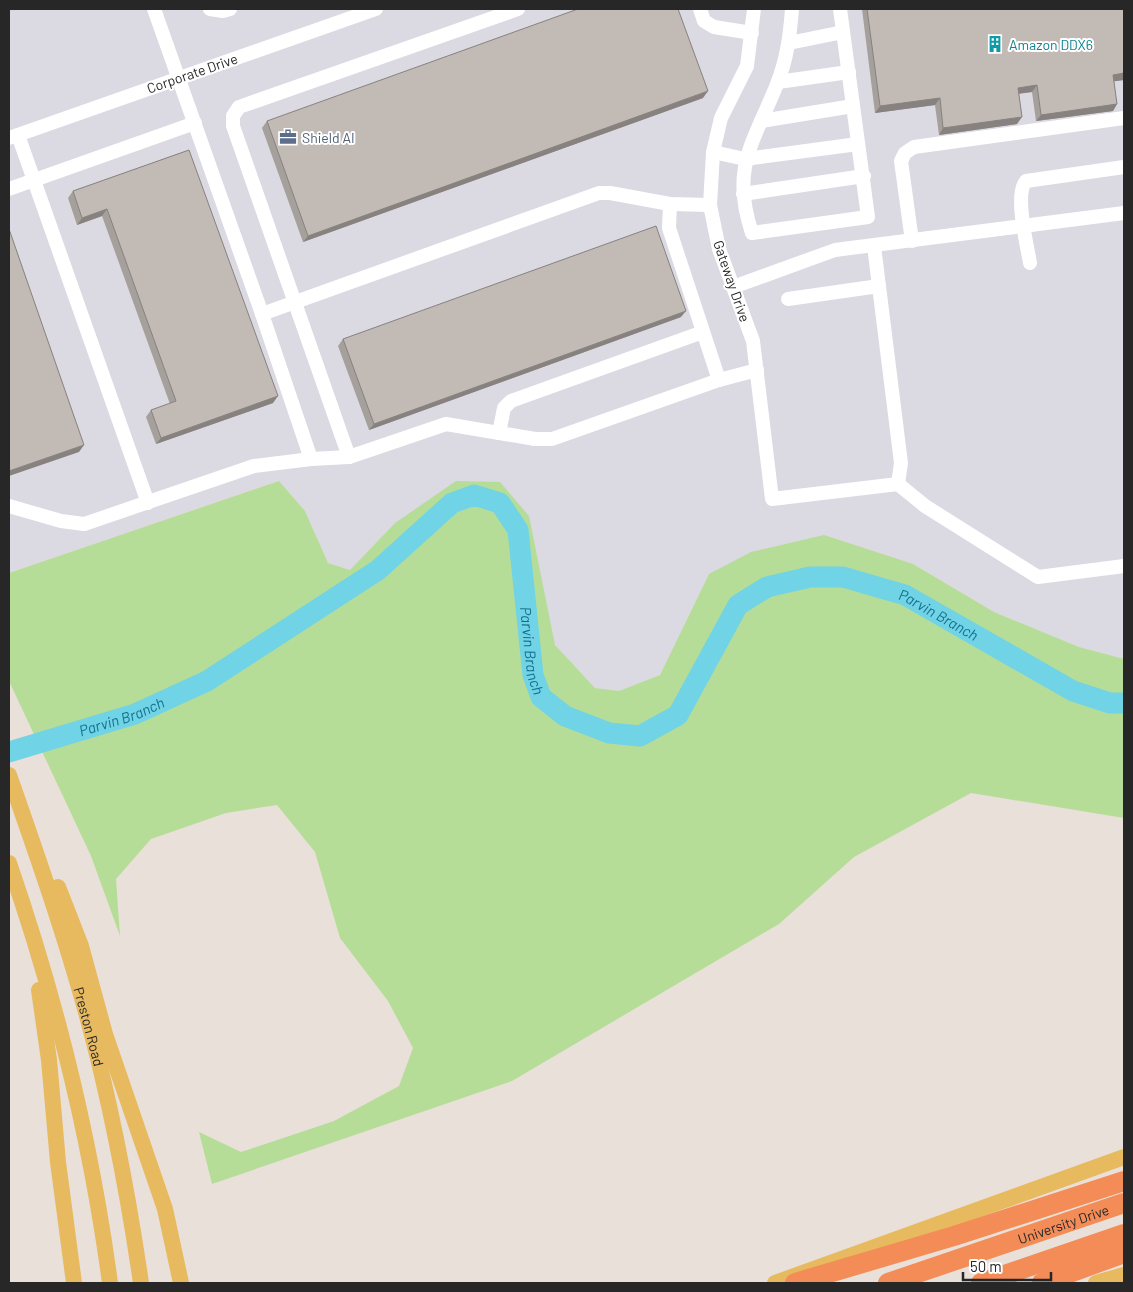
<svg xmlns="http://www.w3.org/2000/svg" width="1133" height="1292" viewBox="0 0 1133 1292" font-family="Barlow,sans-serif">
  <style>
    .industrial { fill: #dbd9e1 }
    .green { fill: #b6dd97 }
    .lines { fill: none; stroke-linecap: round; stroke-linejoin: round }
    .river { stroke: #70d3e6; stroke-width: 21 }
    .minor { stroke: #fff; stroke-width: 14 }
    .major { stroke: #e7ba5f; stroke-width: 16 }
    .highway { stroke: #f48c58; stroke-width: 20 }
    .wall { fill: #a6a09c }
    .shaded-wall { fill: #87827f }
    .building { fill: #c1bab5; stroke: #87827f }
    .labels { text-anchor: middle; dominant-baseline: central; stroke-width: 4; stroke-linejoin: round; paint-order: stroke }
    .culture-label { font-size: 14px; fill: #0d838f; stroke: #fff; text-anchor: start }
    .street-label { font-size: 14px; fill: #272727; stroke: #fff }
    .service-label { font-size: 14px; fill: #4e5e75; stroke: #fff; text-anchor: start }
    .water-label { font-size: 15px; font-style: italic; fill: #146f8d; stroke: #fff }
  </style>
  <rect width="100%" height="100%" fill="#e9e0d9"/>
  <polygon class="industrial" points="9,9 1124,9 1124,659 1079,647 994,612 913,564 709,574 660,675 619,691 595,688 555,645 544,598 395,523 350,570 328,563 305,511 279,481 9,573"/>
  <polygon class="green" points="279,481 305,511 328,563 350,570 395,523 456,481 500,482 529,516 555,645 595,688 619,691 660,675 709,574 751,552 824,535 913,564 994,612 1079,647 1124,659 1124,818 971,793 854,857 779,924 512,1081 212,1184 199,1132 241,1152 334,1121 399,1086 413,1048 388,1001 340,938 315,852 277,805 226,813 151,839 116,879 120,936 91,856 9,681 9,573"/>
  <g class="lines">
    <path class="river" id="s1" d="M 9,752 L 135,714 L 207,681 L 378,570 L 452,503 L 474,495 L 500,503 L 518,530 L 533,675 L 541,697 L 565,716 L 609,733 L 640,736 L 678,715 L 738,605 L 767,587 L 810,577 L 843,577 L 905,595 L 1073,691 L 1110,703 L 1124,703"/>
    <g class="minor">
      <polyline points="154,9 262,314 311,459 349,457 446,424 535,439 552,439 719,380 757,370"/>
      <polyline points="210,9 223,11 230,9"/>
      <polyline points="700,9 704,21 714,27 752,33"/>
      <polyline points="754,9 747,66 721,118 713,152 710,205 719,249 753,341 772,499 898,484 925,506 1038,577 1124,566"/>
      <path d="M 792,9 C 790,35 787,59 777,84 C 754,142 730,168 752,233 L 868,217 L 840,9"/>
      <polyline points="789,43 843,32"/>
      <polyline points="778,82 849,72"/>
      <polyline points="761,121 853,106"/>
      <polyline points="18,135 148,503"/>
      <polyline points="9,138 376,9"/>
      <polyline points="713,152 745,159 858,144"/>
      <polyline points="9,189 195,123"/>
      <polyline points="743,194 864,176"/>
      <polyline points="670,204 669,228 719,380"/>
      <polyline points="912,241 901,161 905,153 914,147 1124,118"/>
      <polyline points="874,246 901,463 898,484"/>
      <path d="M 1030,263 C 1027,245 1014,194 1026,181 L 1124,167"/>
      <polyline points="733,287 835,250 1124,213"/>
      <polyline points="788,299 879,286"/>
      <polyline points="262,314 599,193 610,193 670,204 710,205"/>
      <polyline points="499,433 504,408 511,401 703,332"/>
      <polyline points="349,457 233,126 233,116 239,107 518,9"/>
      <polyline points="9,506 61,521 84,524 254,466 311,459"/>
    </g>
    <g class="major">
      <path id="s2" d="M 9,775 C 37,855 65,935 87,1016 C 111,1104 128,1194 141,1283"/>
      <path d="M 9,863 C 56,999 91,1141 110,1283"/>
      <polyline points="58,887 81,946 105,1034 165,1209 181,1283"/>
      <polyline points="39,990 49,1060 58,1162 74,1283"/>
      <polyline points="775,1283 1124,1157"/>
      <polyline points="1096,1283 1124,1275"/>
    </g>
    <g class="highway">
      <polyline points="795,1283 954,1236 1124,1181"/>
      <path id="s3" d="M 888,1283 L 1124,1203"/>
      <polyline points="981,1283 1124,1234"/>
      <polyline points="1042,1283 1124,1253"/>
    </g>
  </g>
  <g class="wall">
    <polygon points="862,9 1124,9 1124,80 1114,81 1117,104 1113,111 1036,121 1032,92 1019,94 1017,124 939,135 935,105 875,113"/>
    <polygon points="703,98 303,242 262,128 267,121"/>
    <polygon points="189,150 273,403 156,444 146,417 151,410 170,404 102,216 77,225 68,198 73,191"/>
    <polygon points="681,317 369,430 338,346 343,339"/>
  </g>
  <g class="shaded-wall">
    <polygon points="1124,73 1124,80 1109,82 1113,75"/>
    <polygon points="1037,85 1032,92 1013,94 1018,88"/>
    <polygon points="708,91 703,98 303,242 308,236"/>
    <polygon points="940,98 935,105 875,113 880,106"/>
    <polygon points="1117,104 1113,111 1036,121 1041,115"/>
    <polygon points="1022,117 1017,124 939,135 943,128"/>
    <polygon points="107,209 102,216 77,225 82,218"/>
    <polygon points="686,311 681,317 369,430 374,424"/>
    <polygon points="278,396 273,403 156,444 161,438"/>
    <polygon points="84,445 79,452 9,476 9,471"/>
  </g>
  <g class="building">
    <polygon points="578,9 678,9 708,91 308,236 267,121"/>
    <polygon points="867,9 1124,9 1124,73 1113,75 1117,104 1041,115 1037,85 1018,88 1022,117 943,128 940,98 880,106"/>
    <polygon points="189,150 278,396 161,438 151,410 176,401 107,209 82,218 73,191"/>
    <polygon points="656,226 686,311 374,424 343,339"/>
    <polygon points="9,229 84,445 9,471"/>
  </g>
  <defs>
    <g id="building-bare" transform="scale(1.35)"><path d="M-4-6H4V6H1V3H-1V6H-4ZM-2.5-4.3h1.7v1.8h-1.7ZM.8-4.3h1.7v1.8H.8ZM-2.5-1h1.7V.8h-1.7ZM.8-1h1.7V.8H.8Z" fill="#0f9aa8" stroke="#fff" stroke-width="2.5" paint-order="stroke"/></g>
    <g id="office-bare" transform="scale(1.35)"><path d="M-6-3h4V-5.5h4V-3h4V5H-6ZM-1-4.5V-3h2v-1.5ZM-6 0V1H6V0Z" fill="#5c6f8a" stroke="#fff" stroke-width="2.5" paint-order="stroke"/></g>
  </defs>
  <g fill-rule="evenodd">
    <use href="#building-bare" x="995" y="44"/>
    <use href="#office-bare" x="288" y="137"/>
  </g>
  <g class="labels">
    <g class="culture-label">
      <text x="1009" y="44">Amazon DDX6</text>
    </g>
    <g class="street-label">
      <text transform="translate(192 73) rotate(-19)">Corporate Drive</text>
      <text transform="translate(732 281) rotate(71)">Gateway Drive</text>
      <text stroke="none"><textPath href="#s2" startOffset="264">Preston Road</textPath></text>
      <text stroke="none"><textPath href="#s3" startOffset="185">University Drive</textPath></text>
    </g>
    <g class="service-label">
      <text x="302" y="137">Shield AI</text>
    </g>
    <g class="water-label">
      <text stroke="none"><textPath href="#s1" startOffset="1259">Parvin Branch</textPath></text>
      <text stroke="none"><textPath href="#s1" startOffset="719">Parvin Branch</textPath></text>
      <text stroke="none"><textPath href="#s1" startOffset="118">Parvin Branch</textPath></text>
    </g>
  </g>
  <rect width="1133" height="1292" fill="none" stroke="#272727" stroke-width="20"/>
  <path d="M963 1272v8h88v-8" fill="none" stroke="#272727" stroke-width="2.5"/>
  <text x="970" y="1272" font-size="15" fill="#272727" stroke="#ffffff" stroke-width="4" paint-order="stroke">50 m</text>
</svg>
